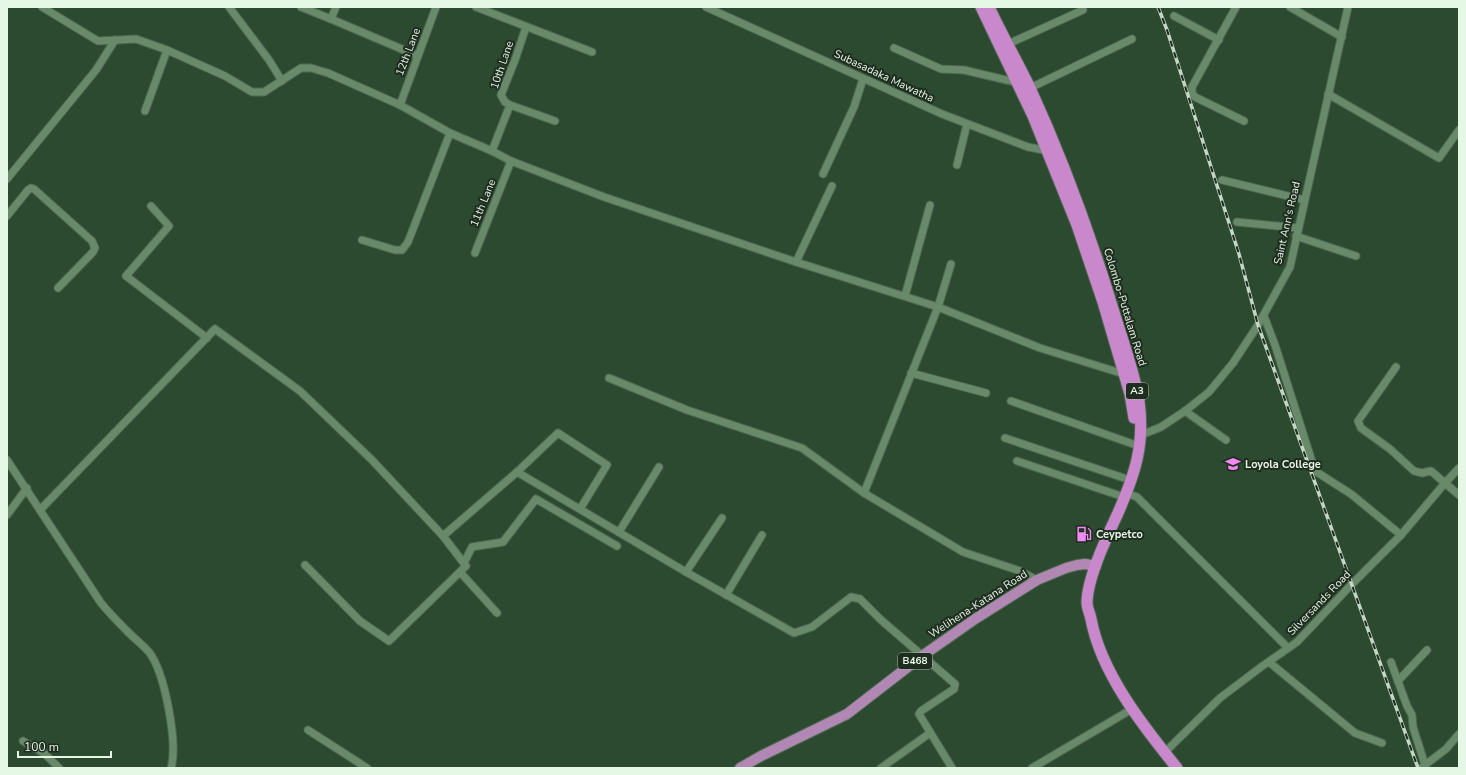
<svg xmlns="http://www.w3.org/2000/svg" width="1466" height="775" viewBox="0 0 1466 775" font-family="'Nunito Sans',sans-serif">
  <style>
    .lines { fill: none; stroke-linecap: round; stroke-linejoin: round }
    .minor-casing { stroke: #4e6850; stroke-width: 9 }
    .primary-casing { stroke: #4e6850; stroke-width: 12 }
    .trunk-casing { stroke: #4e6850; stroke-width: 13 }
    .minor { stroke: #68896a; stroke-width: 7 }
    .primary { stroke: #b188b3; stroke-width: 10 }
    .trunk { stroke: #c988cc; stroke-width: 11 }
    .rail-casing { stroke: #c3d7c3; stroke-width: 3.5 }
    .rail { stroke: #1f2c20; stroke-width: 2; stroke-dasharray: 6; stroke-linecap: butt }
    .labels { text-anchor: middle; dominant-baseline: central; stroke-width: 4; stroke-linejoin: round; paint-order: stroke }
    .shield { fill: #1f2c20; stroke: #aabaaa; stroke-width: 1 }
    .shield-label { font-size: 10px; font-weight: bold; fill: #e5f7e5 }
    .street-label { font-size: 11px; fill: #e5f7e5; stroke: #1f2c20 }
    .poi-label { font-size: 11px; font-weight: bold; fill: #e5f7e5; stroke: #1f2c20; text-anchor: start }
  </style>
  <rect width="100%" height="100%" fill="#2c4a2f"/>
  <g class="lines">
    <g class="minor-casing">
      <g id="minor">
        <polyline points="42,7 98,41 136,39 167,50 225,76 252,92 264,92 301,68 311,68 328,73 400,105 450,133 492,151 511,161 604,197 796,262 938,307 1040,348 1124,374"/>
        <polyline points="229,7 269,60 282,81"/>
        <polyline points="301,7 331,19"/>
        <polyline points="336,7 331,19 418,56"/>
        <polyline points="476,7 592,52"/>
        <polyline points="706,7 942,114 1028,147 1049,151"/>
        <polyline points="1236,7 1192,87 1192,93 1195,97 1244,121"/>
        <polyline points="1290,7 1342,37"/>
        <polyline points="1174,16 1219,40"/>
        <polyline points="1008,44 1083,10"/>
        <polyline points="894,48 941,69 964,70 1019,83"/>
        <polyline points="1030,88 1132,39"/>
        <polyline points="1328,94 1439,158 1459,130"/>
        <polyline points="400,105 436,7"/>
        <polyline points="510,105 555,121"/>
        <polyline points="145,111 167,50"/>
        <polyline points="492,151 510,105 505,102 501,95 515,60 526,27"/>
        <polyline points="957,165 967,124"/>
        <polyline points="823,174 854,107 863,79"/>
        <polyline points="7,179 96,70 115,40"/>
        <polyline points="1222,180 1304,200"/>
        <polyline points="151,206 169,226 126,276 207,338"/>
        <polyline points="7,216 28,190 31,188 34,189 92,241 95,248 93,252 58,288"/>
        <polyline points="1237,222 1298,228"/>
        <polyline points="1296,236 1356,256"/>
        <polyline points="362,240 395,250 402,250 408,242 450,133"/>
        <polyline points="475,253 511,161"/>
        <polyline points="796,262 832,186"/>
        <polyline points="905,296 930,205"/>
        <polyline points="1264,316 1275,345 1315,471 1351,494 1401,535"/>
        <polyline points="1396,367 1358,421 1361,428 1390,449 1414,471 1422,473 1431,471 1445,483 1459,468"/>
        <polyline points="911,373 986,393"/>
        <polyline points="609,378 687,410 802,448 864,493 963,552 1020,571 1037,580"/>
        <polyline points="1011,401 1133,444"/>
        <polyline points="1185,411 1226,440"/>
        <polyline points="1141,435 1161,427 1185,411 1209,392 1233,363 1258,325 1290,267 1348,7"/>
        <polyline points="1005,438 1124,478"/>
        <path d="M 7,460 L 101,603 C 110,614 119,623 129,633 C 135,639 143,645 149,652 C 165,673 178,743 171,768"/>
        <polyline points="1017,461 1118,495"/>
        <polyline points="517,472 558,433 607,465 580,509"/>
        <polyline points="864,493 938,307 951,264"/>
        <polyline points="1126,493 1137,497 1288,648"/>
        <polyline points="40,510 215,329 300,391 372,460 443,536 517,472 686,572 794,633 812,627 851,597 860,599 880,619 955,684 954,689 921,711 919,714 952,768"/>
        <polyline points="7,515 27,488"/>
        <polyline points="619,532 659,467"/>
        <polyline points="464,563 472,547 503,542 536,499 617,546"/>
        <polyline points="305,565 360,621 389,641 466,566 443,536"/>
        <polyline points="460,572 497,613"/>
        <polyline points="686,572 722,518"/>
        <polyline points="726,595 762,535"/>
        <polyline points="1269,662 1355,733 1382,743"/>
        <polyline points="1391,662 1407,706 1412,715 1413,727 1426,768"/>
        <polyline points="1398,681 1427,650"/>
        <polyline points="308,730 367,768"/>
        <polyline points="23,741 45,754 59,768"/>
        <polyline points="1164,753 1220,698 1261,667 1297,642 1352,584 1401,535 1445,483 1459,495"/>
        <polyline points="881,768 930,733"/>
        <polyline points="1032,768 1127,712"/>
        <polyline points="1421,768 1446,749 1459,734"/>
      </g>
    </g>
    <g class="primary-casing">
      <polyline id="primary" points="740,768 761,756 847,714 922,656 975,619 1037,580 1066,568 1077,565 1085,564 1096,566"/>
    </g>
    <g class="trunk-casing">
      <g id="trunk">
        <polyline points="981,7 1033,116 1077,225 1103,302 1130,394 1134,418"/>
        <path d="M 989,7 C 1002,35 1017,61 1030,88 C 1063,160 1090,234 1113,309 C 1122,339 1134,370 1139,401 C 1145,445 1135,474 1118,513 C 1107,537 1087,578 1087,603 C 1087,609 1090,613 1091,619 C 1101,673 1143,726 1177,768"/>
      </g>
    </g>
    <use href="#minor" class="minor"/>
    <use href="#primary" class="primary"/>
    <use href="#trunk" class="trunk"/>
    <g class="rail-casing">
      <polyline id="rail" points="1158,7 1167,30 1239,254 1258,325 1418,768"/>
    </g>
    <use href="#rail" class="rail"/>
  </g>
  <defs>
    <g id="school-bare" transform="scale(1.2)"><path d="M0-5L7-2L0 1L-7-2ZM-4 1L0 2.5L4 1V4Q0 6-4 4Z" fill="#f18af4" stroke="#1f2c20" stroke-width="2.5" paint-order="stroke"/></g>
    <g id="fuel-bare" transform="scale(1.2)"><path d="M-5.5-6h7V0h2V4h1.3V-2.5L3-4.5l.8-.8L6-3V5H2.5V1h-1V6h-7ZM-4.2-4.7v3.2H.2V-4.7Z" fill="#f18af4" stroke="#1f2c20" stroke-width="2.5" paint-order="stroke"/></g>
  </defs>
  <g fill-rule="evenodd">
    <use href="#school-bare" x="1233" y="464"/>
    <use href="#fuel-bare" x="1084" y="534"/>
  </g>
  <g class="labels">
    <g class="shield">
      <rect x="1126" y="383" width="22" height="16" rx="3"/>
      <rect x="898" y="653" width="34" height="16" rx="3"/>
    </g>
    <g class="shield-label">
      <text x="1137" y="391">A3</text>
      <text x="915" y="661">B468</text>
    </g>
    <g class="street-label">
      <text transform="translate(408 52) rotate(-69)">12th Lane</text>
      <text transform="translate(502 65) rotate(-71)">10th Lane</text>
      <text transform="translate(884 76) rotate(25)">Subasadaka Mawatha</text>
      <text transform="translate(483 203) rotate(-68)">11th Lane</text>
      <text transform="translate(1287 223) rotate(-77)">Saint Ann's Road</text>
      <text transform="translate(1125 307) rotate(73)">Colombo-Puttalam Road</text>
      <text transform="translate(1319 603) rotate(-46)">Silversands Road</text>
      <text transform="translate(978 604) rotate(-33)">Welihena-Katana Road</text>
    </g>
    <g class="poi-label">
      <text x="1245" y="464">Loyola College</text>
      <text x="1096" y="534">Ceypetco</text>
    </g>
  </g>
  <rect width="1466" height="775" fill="none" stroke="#e5f7e5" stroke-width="16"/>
  <path d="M18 751v6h93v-6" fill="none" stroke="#e5f7e5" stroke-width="2"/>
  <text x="24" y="751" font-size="12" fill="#e5f7e5" stroke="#1f2c20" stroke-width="3" paint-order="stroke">100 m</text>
</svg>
